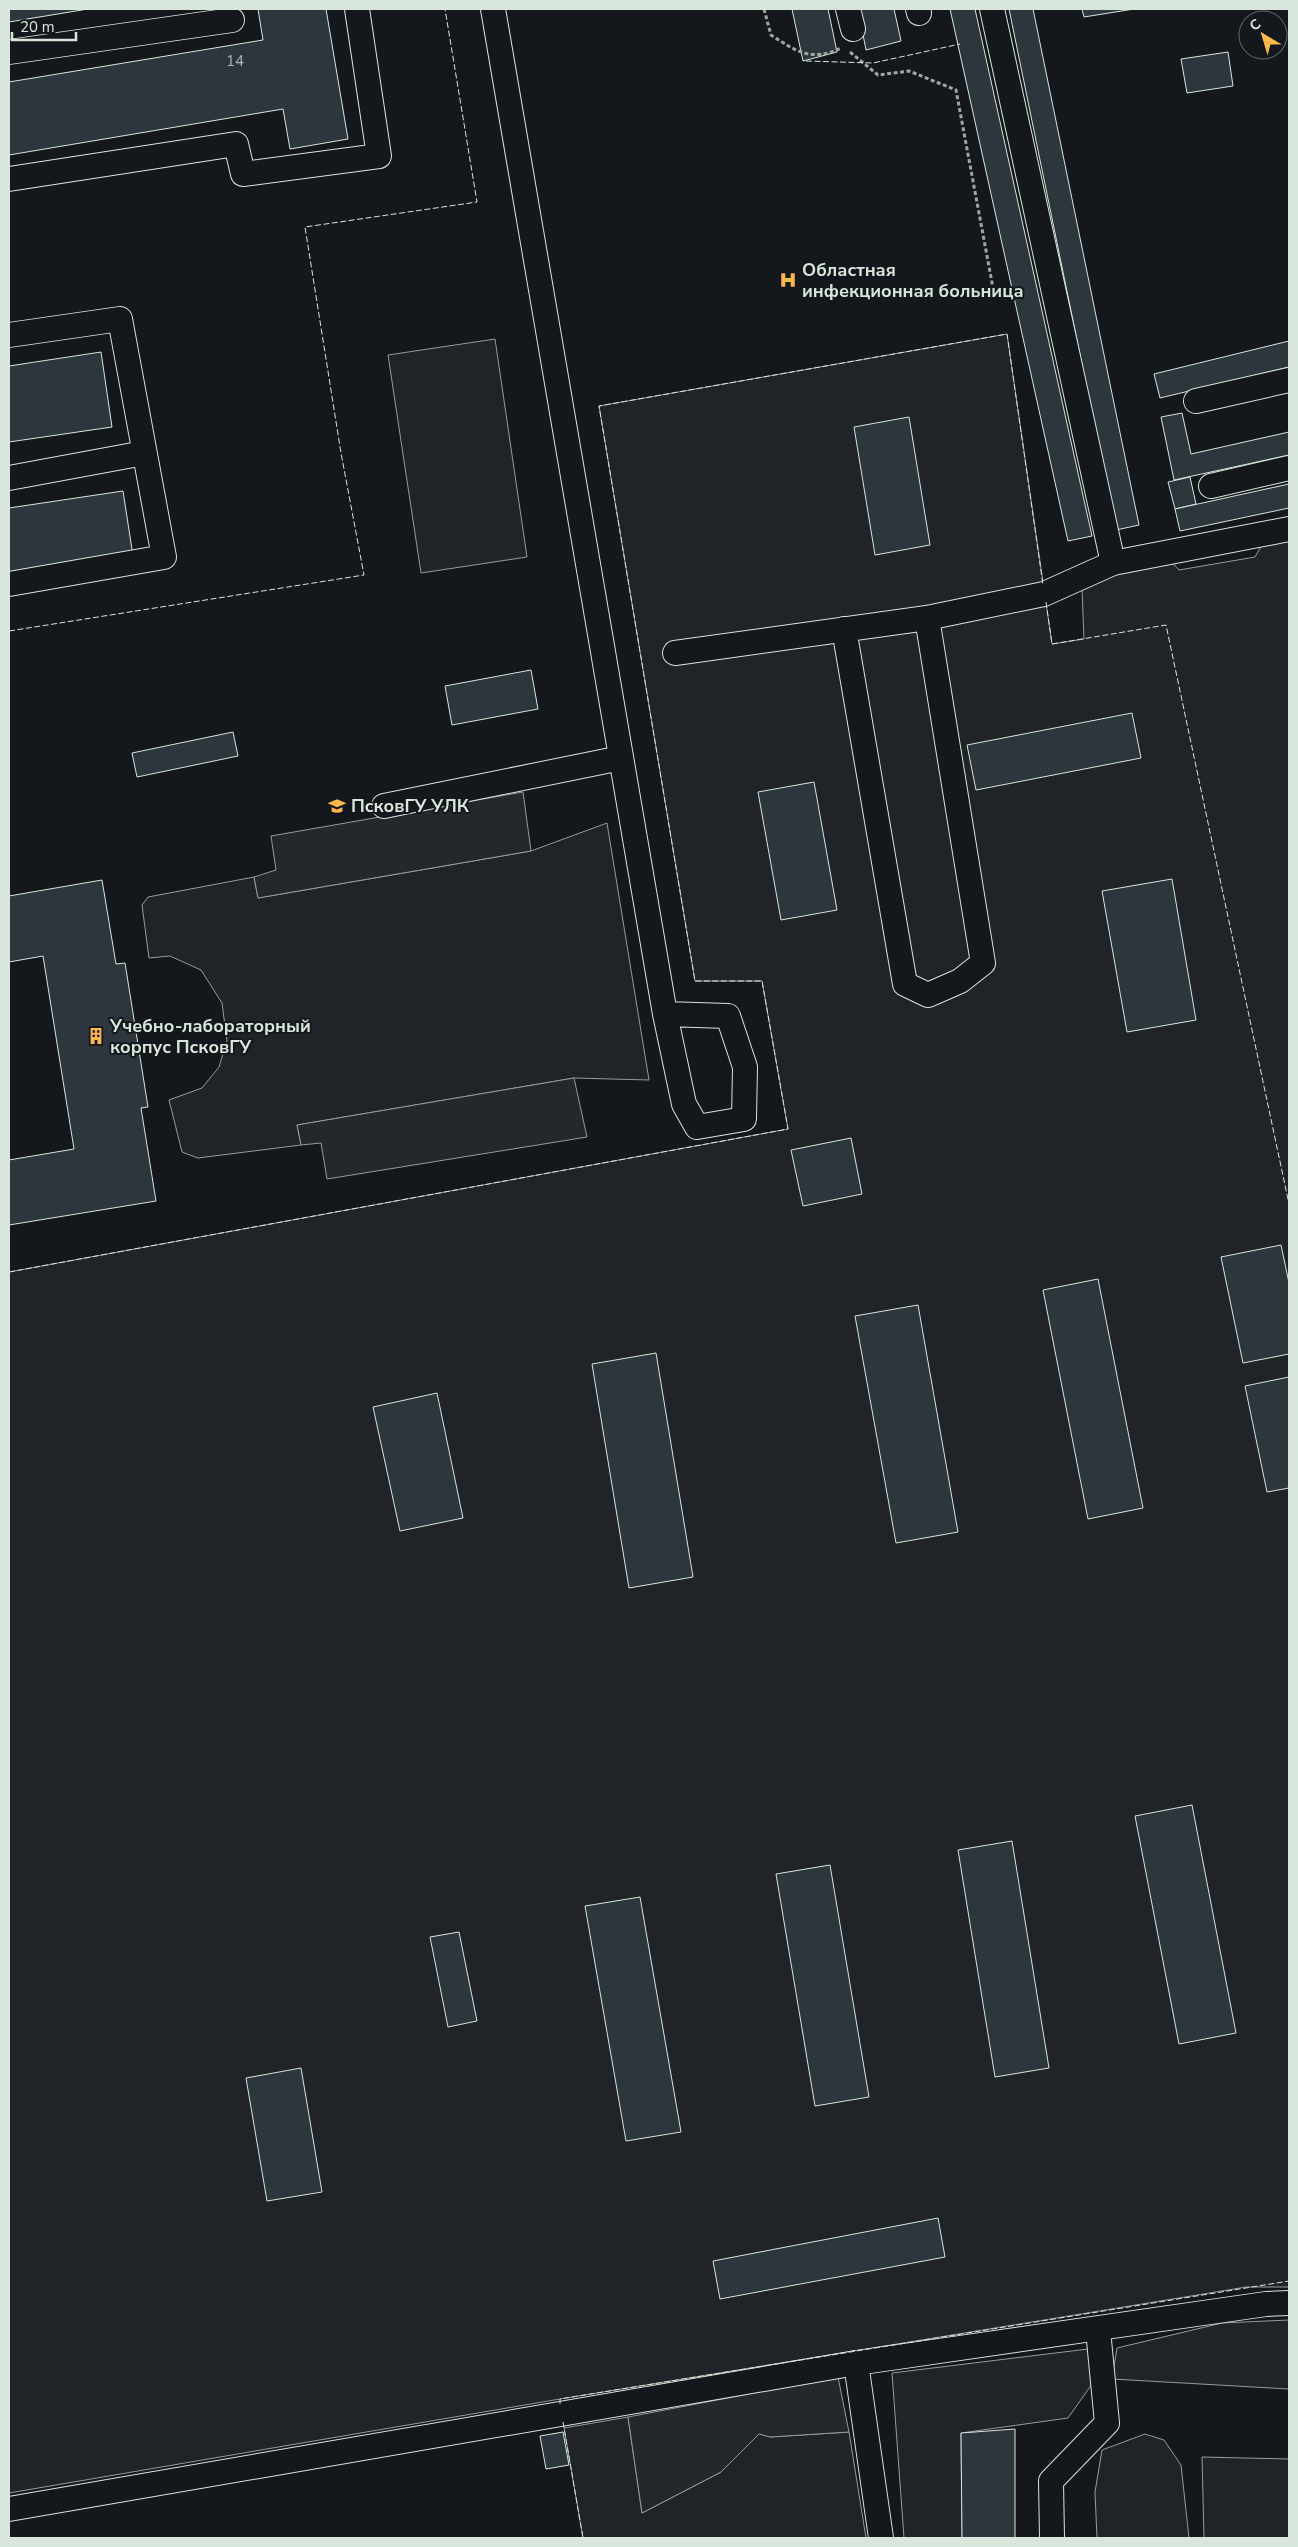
<svg xmlns="http://www.w3.org/2000/svg" width="1298" height="2547" viewBox="0 0 1298 2547" font-family="'Nunito Sans',sans-serif">
  <style>
    .green { fill: #202428; stroke: #939e99 }
    .parking { fill: #24282b; stroke: #939e99 }
    .building { fill: #2c363c; stroke: #d8e6dc }
    .lines { fill: none; stroke-linecap: round; stroke-linejoin: round }
    .minor-casing { stroke: #d8e6dc; stroke-width: 26 }
    .path { stroke: #9da8a2; stroke-width: 3; stroke-dasharray: 4 2.5; stroke-linecap: butt }
    .minor { stroke: #14181c; stroke-width: 24 }
    .fence { stroke: #d8e6dc; stroke-width: 1; stroke-dasharray: 6 2.5; stroke-linecap: butt }
    .labels { text-anchor: middle; dominant-baseline: central; stroke-width: 4; stroke-linejoin: round; paint-order: stroke }
    .number-label { font-size: 15px; fill: #adbab4 }
    .poi-label { font-size: 18px; font-weight: bold; fill: #d8e6dc; stroke: #14181c; text-anchor: start }
  </style>
  <rect width="100%" height="100%" fill="#14181c"/>
  <g class="green">
    <polygon points="1007,334 1052,644 1084,639 1082,589 1115,567 1168,558 1179,570 1255,557 1263,543 1289,538 1289,2287 1246,2287 560,2399 9,2493 9,1272 788,1129 762,981 695,981 599,406"/>
    <polygon points="495,339 527,557 421,573 388,355"/>
    <polygon points="607,823 649,1080 574,1078 297,1125 301,1145 198,1158 182,1152 169,1100 202,1088 219,1067 227,1041 222,1003 201,970 170,956 149,958 142,905 148,897 254,877 258,898 531,851"/>
    <polygon points="1289,2320 1289,2389 1112,2379 1117,2348 1222,2323"/>
    <polygon points="1088,2349 1097,2377 1068,2418 961,2433 962,2538 904,2538 892,2373"/>
    <polygon points="628,2417 642,2513 721,2472 759,2433 770,2437 849,2432 866,2538 583,2538 564,2428"/>
    <polygon points="1145,2434 1164,2440 1181,2465 1189,2538 1097,2538 1095,2492 1102,2450"/>
    <polygon points="1202,2457 1289,2459 1289,2538 1204,2538"/>
  </g>
  <g class="parking">
    <polygon points="523,792 531,851 258,898 254,877 276,870 271,836"/>
    <polygon points="574,1078 587,1137 327,1179 321,1143 301,1145 297,1125"/>
    <polygon points="838,2377 849,2432 770,2437 759,2434 721,2472 642,2513 628,2417"/>
  </g>
  <g class="building">
    <polygon points="9,9 88,9 9,22"/>
    <polygon points="258,9 326,9 348,139 290,149 283,109 9,155 9,82 263,40"/>
    <polygon points="792,9 828,9 837,52 803,61"/>
    <polygon points="858,9 894,9 901,41 866,50"/>
    <polygon points="950,9 975,9 1092,536 1068,541"/>
    <polygon points="1009,9 1033,9 1139,525 1116,530"/>
    <polygon points="1082,9 1134,9 1084,17"/>
    <polygon points="1228,52 1233,86 1187,93 1181,59"/>
    <polygon points="1289,341 1289,367 1160,398 1154,374"/>
    <polygon points="101,352 112,427 9,442 9,366"/>
    <polygon points="1182,413 1191,454 1289,432 1289,455 1174,480 1161,417"/>
    <polygon points="909,417 930,545 875,555 854,427"/>
    <polygon points="1190,477 1196,504 1175,509 1168,482"/>
    <polygon points="1289,484 1289,508 1180,531 1175,509"/>
    <polygon points="123,491 133,556 9,574 9,508"/>
    <polygon points="531,670 538,709 452,725 445,686"/>
    <polygon points="1132,713 1141,758 976,790 967,745"/>
    <polygon points="233,732 238,756 137,777 132,753"/>
    <polygon points="814,782 837,910 781,920 758,792"/>
    <polygon points="1172,879 1196,1020 1127,1032 1102,891"/>
    <polygon points="102,880 116,964 125,963 148,1107 141,1108 156,1201 9,1225 9,1160 74,1149 43,956 9,962 9,896"/>
    <polygon points="851,1138 862,1194 803,1206 791,1150"/>
    <polygon points="1281,1245 1289,1283 1289,1354 1243,1363 1221,1257"/>
    <polygon points="1098,1279 1143,1508 1088,1519 1043,1290"/>
    <polygon points="918,1305 958,1532 896,1543 855,1316"/>
    <polygon points="656,1353 693,1577 629,1588 592,1364"/>
    <polygon points="1289,1377 1289,1488 1267,1492 1245,1386"/>
    <polygon points="437,1393 463,1518 400,1531 373,1407"/>
    <polygon points="1192,1805 1236,2033 1179,2044 1135,1816"/>
    <polygon points="1012,1841 1049,2068 995,2077 958,1850"/>
    <polygon points="830,1865 869,2097 815,2106 776,1874"/>
    <polygon points="640,1897 681,2132 626,2141 585,1906"/>
    <polygon points="459,1932 477,2021 448,2027 430,1937"/>
    <polygon points="301,2068 322,2192 267,2201 246,2078"/>
    <polygon points="938,2218 945,2257 720,2299 713,2261"/>
    <polygon points="1015,2429 1015,2538 962,2538 961,2433"/>
    <polygon points="563,2432 569,2465 546,2469 540,2436"/>
  </g>
  <g class="lines">
    <g class="minor-casing">
      <g id="minor">
        <polyline points="493,9 665,1014 684,1104 697,1127 744,1119 745,1067 728,1016 665,1014"/>
        <polyline points="848,9 853,29"/>
        <polyline points="918,9 919,13"/>
        <polyline points="992,9 1113,563 1289,529"/>
        <polyline points="9,52 232,20"/>
        <polyline points="9,179 236,144 243,174 379,156 357,9"/>
        <polyline points="9,335 120,319 164,557 9,584"/>
        <polyline points="1196,401 1289,380"/>
        <polyline points="9,478 144,453"/>
        <polyline points="1211,486 1289,468"/>
        <polyline points="844,629 905,984 928,995 960,981 983,963 927,618"/>
        <polyline points="675,653 927,618 1044,594 1113,563"/>
        <polyline points="384,806 621,758"/>
        <polyline points="856,2363 881,2538"/>
        <polyline points="9,2509 856,2363 1266,2304 1289,2303"/>
        <polyline points="1052,2538 1051,2481 1107,2423 1098,2330"/>
      </g>
    </g>
    <g class="path">
      <path d="M 764,9 L 771,35 C 797,52 812,62 841,48"/>
      <polyline points="850,52 878,75 909,71 956,90 993,288"/>
    </g>
    <use href="#minor" class="minor"/>
    <g class="fence">
      <polyline points="806,61 873,63 960,44"/>
      <polyline points="1046,602 1052,644 1166,625 1289,1204"/>
      <polyline points="9,631 364,575 341,453 305,227 477,202 445,9"/>
      <polyline points="9,1272 788,1129 762,981 695,981 599,406 1007,334 1043,585"/>
      <polyline points="560,2404 560,2399 1289,2281"/>
      <polyline points="563,2422 583,2538"/>
    </g>
  </g>
  <defs>
    <g id="hospital-bare" transform="scale(1.35)"><path d="M-5-5h3v3.5h4V-5h3V5h-3V1.5h-4V5h-3Z" fill="#ffb74d" stroke="#14181c" stroke-width="2.5" paint-order="stroke"/></g>
    <g id="university-bare" transform="scale(1.35)"><path d="M0-5L7-2L0 1L-7-2ZM-4 1L0 2.5L4 1V4Q0 6-4 4Z" fill="#ffb74d" stroke="#14181c" stroke-width="2.5" paint-order="stroke"/></g>
    <g id="building-bare" transform="scale(1.35)"><path d="M-4-6H4V6H1V3H-1V6H-4ZM-2.5-4.3h1.7v1.8h-1.7ZM.8-4.3h1.7v1.8H.8ZM-2.5-1h1.7V.8h-1.7ZM.8-1h1.7V.8H.8Z" fill="#ffb74d" stroke="#14181c" stroke-width="2.5" paint-order="stroke"/></g>
  </defs>
  <g fill-rule="evenodd">
    <use href="#hospital-bare" x="788" y="280"/>
    <use href="#university-bare" x="337" y="806"/>
    <use href="#building-bare" x="96" y="1036"/>
  </g>
  <g class="labels">
    <g class="number-label">
      <text x="235" y="61">14</text>
    </g>
    <g class="poi-label">
      <text x="802" y="270">Областная<tspan x="802" dy="21">инфекционная больница</tspan></text>
      <text x="351" y="806">ПсковГУ УЛК</text>
      <text x="110" y="1026">Учебно-лабораторный<tspan x="110" dy="21">корпус ПсковГУ</tspan></text>
    </g>
  </g>
  <rect width="1298" height="2547" fill="none" stroke="#d8e6dc" stroke-width="20"/>
  <g transform="translate(1263 35) rotate(322)"><circle r="24" fill="#14181c" stroke="#626a69"/>
  <path d="M0-4L9 19L0 12L-9 19Z" fill="#ffb74d"/>
  <text y="-8" font-size="14" font-weight="bold" text-anchor="middle" fill="#d8e6dc">С</text>
  </g>
  <path d="M12 32v8h64v-8" fill="none" stroke="#d8e6dc" stroke-width="2.5"/>
  <text x="20" y="32" font-size="15" fill="#d8e6dc" stroke="#14181c" stroke-width="4" paint-order="stroke">20 m</text>
</svg>
